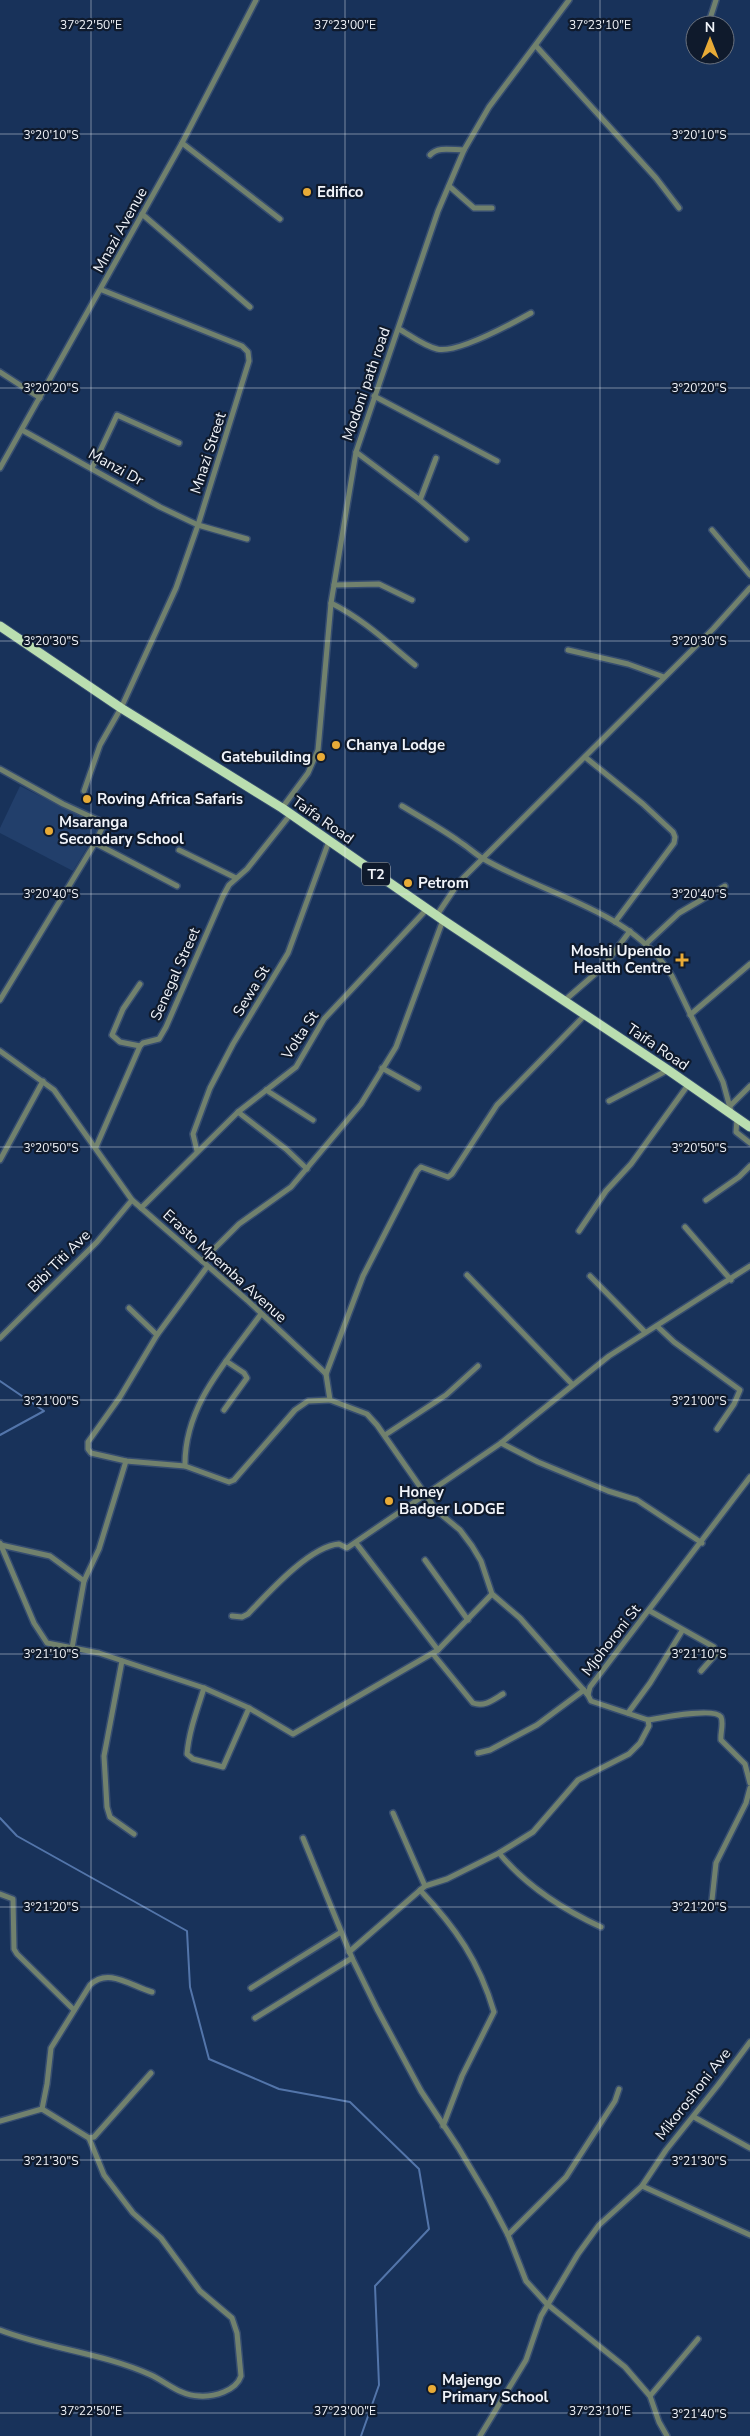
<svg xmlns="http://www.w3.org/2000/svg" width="750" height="2436" viewBox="0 0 750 2436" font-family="'Nunito Sans',sans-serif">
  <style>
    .built { fill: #223f6b }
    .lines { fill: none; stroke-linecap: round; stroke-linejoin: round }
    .stream { stroke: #5375aa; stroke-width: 2 }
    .minor-casing { stroke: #364d70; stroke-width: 8 }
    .trunk-casing { stroke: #364d70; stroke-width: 11 }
    .minor { stroke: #71816d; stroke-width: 5 }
    .trunk { stroke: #badeb0; stroke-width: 9 }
    .ticks { fill: none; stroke: #f1f4fa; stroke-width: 1; stroke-opacity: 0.45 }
    .poi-dot { fill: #e8ab37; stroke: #0f1a2c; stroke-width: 2 }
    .labels { text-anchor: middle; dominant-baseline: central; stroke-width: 4.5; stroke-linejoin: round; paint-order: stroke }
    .shield { fill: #0f1a2c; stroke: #adb3bc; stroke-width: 1 }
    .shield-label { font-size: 14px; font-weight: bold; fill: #f1f4fa }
    .poi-label { font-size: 15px; font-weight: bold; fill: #f1f4fa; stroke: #0f1a2c; text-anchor: start }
    .street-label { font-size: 15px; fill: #f1f4fa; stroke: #0f1a2c }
    .ticks-label { font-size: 12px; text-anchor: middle; fill: #f1f4fa; stroke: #0f1a2c; stroke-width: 4.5; stroke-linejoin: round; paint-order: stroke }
  </style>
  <rect width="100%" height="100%" fill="#18325a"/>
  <polygon class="built" points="20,786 100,826 73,871 0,833 0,828"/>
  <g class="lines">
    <g class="stream">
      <polyline points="0,1381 44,1411 0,1435"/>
      <polyline points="0,1818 17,1836 187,1931 190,1987 209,2059 279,2089 350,2102 419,2169 429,2229 375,2286 379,2385 361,2436"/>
    </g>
    <g class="minor-casing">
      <g id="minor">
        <polyline points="708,25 716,0"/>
        <polyline points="536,46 656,178 679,208"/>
        <polyline points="182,143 280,219"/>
        <path d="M 430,155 C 438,146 452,150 464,150"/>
        <polyline points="449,186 474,208 492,208"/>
        <polyline points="142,214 250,307"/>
        <path d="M 399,329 C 411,336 424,346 437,349 C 456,354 513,323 531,313"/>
        <polyline points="0,372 40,398"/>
        <polyline points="374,396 497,461"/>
        <polyline points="22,430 160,507 198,525 247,539"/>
        <polyline points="356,452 420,500 466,539"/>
        <polyline points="0,468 182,143 256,0"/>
        <polyline points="92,468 117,415 179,443"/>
        <polyline points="420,500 436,458"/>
        <polyline points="712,530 750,575"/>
        <polyline points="334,585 379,584 412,600"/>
        <path d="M 331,603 C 363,619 388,643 415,665"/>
        <polyline points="568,650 628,664 664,677"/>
        <polyline points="585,757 643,804 673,832 675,837 674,843 615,922"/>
        <polyline points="0,769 63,804 100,821 103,826 95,843 0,1000"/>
        <polyline points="84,791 100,745 121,708 176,588 198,525 249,361 248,352 242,346 102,290"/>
        <path d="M 402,806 C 422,818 442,829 460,842 C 468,847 474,853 482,858 C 546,896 631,909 672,976 L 723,1082 L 732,1115"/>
        <polyline points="282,808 308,773 318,750 331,603 356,452 438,211 464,150 489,107 569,0"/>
        <polyline points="95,843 177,886"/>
        <polyline points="179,850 236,878"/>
        <polyline points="437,915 459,882 713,629 750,588"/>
        <polyline points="647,943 679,913 725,886"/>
        <polyline points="140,984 123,1009 112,1035 120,1042 140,1046"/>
        <polyline points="564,1001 603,967 630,931"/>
        <polyline points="690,1015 750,964"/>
        <polyline points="0,1051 54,1090 132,1200 247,1300 321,1369 326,1374 330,1400 367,1414 377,1425 437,1511 460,1530 472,1546 481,1561 492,1594 520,1618 588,1695"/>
        <polyline points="382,1068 418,1088"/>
        <polyline points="266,1090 313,1120"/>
        <polyline points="609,1101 668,1070"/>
        <polyline points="730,1106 750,1086"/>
        <polyline points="238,1112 286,1149 307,1169"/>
        <polyline points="737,1119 736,1132 750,1143"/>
        <polyline points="96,1147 140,1046 143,1043 159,1039 166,1027 223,896 229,885 247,869 290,815"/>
        <polyline points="197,1151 193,1134 210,1088 233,1044 288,953 329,841"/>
        <polyline points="0,1160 43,1081"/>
        <polyline points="706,1200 739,1177 750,1166"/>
        <polyline points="141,1208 238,1112 296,1067 324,1019 427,909"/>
        <polyline points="685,1227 731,1280"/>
        <polyline points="579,1231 606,1191 631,1164 688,1085"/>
        <polyline points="202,1261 239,1224 291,1187 361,1104 396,1047 443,920"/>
        <polyline points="207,1267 157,1335 120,1397 88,1442 88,1449 91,1453 126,1461 185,1466 229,1482 234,1480 295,1410 308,1401 330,1400"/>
        <polyline points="467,1275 572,1384"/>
        <polyline points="590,1276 645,1332"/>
        <polyline points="129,1308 157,1335"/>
        <polyline points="657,1326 674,1342 740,1390 734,1404 717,1429"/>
        <polyline points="0,1338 97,1242 132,1200"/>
        <polyline points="326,1374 363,1276 417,1171 421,1167 448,1177 452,1174 497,1105 585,1015"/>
        <polyline points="224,1410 247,1378 244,1373 226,1361"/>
        <polyline points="385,1435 446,1395 478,1366"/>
        <polyline points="501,1443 538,1462 608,1491 637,1500 702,1543"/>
        <path d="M 185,1466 C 184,1405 227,1361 261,1314"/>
        <polyline points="0,1543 34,1623 47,1643 99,1653 204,1688 249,1708 293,1734 438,1650 492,1594"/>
        <polyline points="356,1543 438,1650"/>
        <polyline points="1,1545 50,1556 84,1581"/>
        <polyline points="425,1560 468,1620"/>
        <polyline points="650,1611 714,1647 716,1654 701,1671"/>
        <path d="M 232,1616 L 242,1617 L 248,1614 C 268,1593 310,1546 339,1544 L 347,1548 L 501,1443 L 609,1356 L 750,1266"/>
        <polyline points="72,1648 84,1581 99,1549 126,1461"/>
        <path d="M 433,1654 L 473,1703 C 485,1707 493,1700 503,1694"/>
        <polyline points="122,1661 104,1756 107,1807 110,1817 134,1834"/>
        <path d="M 204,1688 C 197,1710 189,1731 187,1754 L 193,1759 L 223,1767 L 249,1708"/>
        <polyline points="628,1713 650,1683 682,1631"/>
        <path d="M 648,1720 C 660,1718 715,1707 721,1717 C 724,1723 720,1734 721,1740 L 745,1764 L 750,1783"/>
        <polyline points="478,1753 490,1750 537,1725 584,1690"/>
        <polyline points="393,1813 425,1886"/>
        <polyline points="303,1838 352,1958 377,2009 421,2091 458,2147 489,2199 508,2235 526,2281 547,2304 625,2367 650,2396 659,2422 667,2436"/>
        <path d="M 499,1853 C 526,1886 562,1909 601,1927"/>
        <path d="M 420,1890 C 456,1928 479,1961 494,2012 L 462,2076 L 443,2126"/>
        <polyline points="0,1894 13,1899 14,1949 17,1954 74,2010"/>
        <polyline points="711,1909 716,1863 746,1803 750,1788"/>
        <polyline points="349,1952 425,1886 447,1879 499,1853 533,1832 578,1780 629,1754 640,1743 649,1726 648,1720 591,1701 588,1695 590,1687 750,1477"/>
        <polyline points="251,1988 341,1932"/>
        <polyline points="255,2018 352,1958"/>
        <path d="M 42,2109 L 47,2084 L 51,2048 L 90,1985 C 108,1967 131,1986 152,1992"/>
        <polyline points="694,2117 750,2148"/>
        <polyline points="0,2121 42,2109 89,2138 94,2137 151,2073"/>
        <polyline points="642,2186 750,2235"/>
        <polyline points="508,2235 566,2177 615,2101 619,2089"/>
        <path d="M 0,2330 C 49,2349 103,2353 151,2375 C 166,2382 181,2396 199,2396 C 214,2397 236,2391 241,2376 L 237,2333 L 232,2318 L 200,2291 L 161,2238 L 133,2213 L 104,2175 L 89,2138"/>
        <polyline points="650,2396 698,2339"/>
        <polyline points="480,2436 526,2360 541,2316 578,2254 599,2225 642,2186 666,2150 718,2085 750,2042"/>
      </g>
    </g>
    <g class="trunk-casing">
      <polyline id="trunk" points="0,626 121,708 282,808 443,920 668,1070 750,1127"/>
    </g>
    <use href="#minor" class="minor"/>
    <use href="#trunk" class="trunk"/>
  </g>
  <path class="ticks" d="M 91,0 L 91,2436M 345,0 L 345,2436M 600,0 L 600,2436M 0,134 L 750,134M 0,388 L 750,388M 0,641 L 750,641M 0,894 L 750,894M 0,1147 L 750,1147M 0,1400 L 750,1400M 0,1654 L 750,1654M 0,1907 L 750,1907M 0,2160 L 750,2160M 0,2413 L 750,2413"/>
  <g class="poi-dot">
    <circle cx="307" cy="192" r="5"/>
    <circle cx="336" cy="745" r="5"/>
    <circle cx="321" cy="757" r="5"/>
    <circle cx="87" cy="799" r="5"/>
    <circle cx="49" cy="831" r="5"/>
    <circle cx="408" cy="883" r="5"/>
    <path d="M679.5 952.5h5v5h5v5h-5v5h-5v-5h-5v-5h5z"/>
    <circle cx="389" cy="1501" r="5"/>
    <circle cx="432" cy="2389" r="5"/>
  </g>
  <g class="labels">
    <rect class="shield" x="362" y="862.5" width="28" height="23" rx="4"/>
    <g class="shield-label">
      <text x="376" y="874">T2</text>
    </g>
    <g class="poi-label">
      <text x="317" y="192">Edifico</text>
      <text x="346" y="745">Chanya Lodge</text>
      <text x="311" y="757" text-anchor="end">Gatebuilding</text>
      <text x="97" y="799">Roving Africa Safaris</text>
      <text x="59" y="822">Msaranga<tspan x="59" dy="17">Secondary School</tspan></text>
      <text x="418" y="883">Petrom</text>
      <text x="671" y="951" text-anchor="end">Moshi Upendo<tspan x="671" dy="17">Health Centre</tspan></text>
      <text x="399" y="1492">Honey<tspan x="399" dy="17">Badger LODGE</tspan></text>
      <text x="442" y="2380">Majengo<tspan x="442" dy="17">Primary School</tspan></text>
    </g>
    <g class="street-label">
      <text transform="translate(120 230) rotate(-61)">Mnazi Avenue</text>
      <text transform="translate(366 384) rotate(-71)">Modoni path road</text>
      <text transform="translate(208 453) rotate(-72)">Mnazi Street</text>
      <text transform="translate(116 467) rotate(29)">Manzi Dr</text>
      <text transform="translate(323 820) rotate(35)">Taifa Road</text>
      <text transform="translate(175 974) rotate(-66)">Senegal Street</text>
      <text transform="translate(251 991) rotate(-59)">Sewa St</text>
      <text transform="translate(300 1035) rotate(-57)">Volta St</text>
      <text transform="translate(658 1047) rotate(34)">Taifa Road</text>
      <text transform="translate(59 1261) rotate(-45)">Bibi Titi Ave</text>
      <text transform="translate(225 1266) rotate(42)">Erasto Mpemba Avenue</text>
      <text transform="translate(611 1640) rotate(-52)">Mjohoroni St</text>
      <text transform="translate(693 2094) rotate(-52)">Mikoroshoni Ave</text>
    </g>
  </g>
  <g class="ticks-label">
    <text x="91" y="29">37°22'50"E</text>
    <text x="345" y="29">37°23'00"E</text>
    <text x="600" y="29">37°23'10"E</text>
    <text x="51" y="139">3°20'10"S</text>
    <text x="699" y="139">3°20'10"S</text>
    <text x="51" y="392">3°20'20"S</text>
    <text x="699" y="392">3°20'20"S</text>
    <text x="51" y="645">3°20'30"S</text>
    <text x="699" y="645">3°20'30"S</text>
    <text x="51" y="898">3°20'40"S</text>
    <text x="699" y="898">3°20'40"S</text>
    <text x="51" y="1152">3°20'50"S</text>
    <text x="699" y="1152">3°20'50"S</text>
    <text x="51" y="1405">3°21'00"S</text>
    <text x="699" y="1405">3°21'00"S</text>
    <text x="51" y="1658">3°21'10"S</text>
    <text x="699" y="1658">3°21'10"S</text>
    <text x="51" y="1911">3°21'20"S</text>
    <text x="699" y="1911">3°21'20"S</text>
    <text x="51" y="2165">3°21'30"S</text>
    <text x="699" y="2165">3°21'30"S</text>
    <text x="91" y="2415">37°22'50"E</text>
    <text x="345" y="2415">37°23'00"E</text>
    <text x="600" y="2415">37°23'10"E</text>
    <text x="699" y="2418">3°21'40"S</text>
  </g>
  <g transform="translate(710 40)"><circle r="24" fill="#0f1a2c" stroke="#69717e"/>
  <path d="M0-4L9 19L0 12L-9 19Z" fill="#e8ab37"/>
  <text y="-8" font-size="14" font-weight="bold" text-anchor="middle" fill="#f1f4fa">N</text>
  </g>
</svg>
